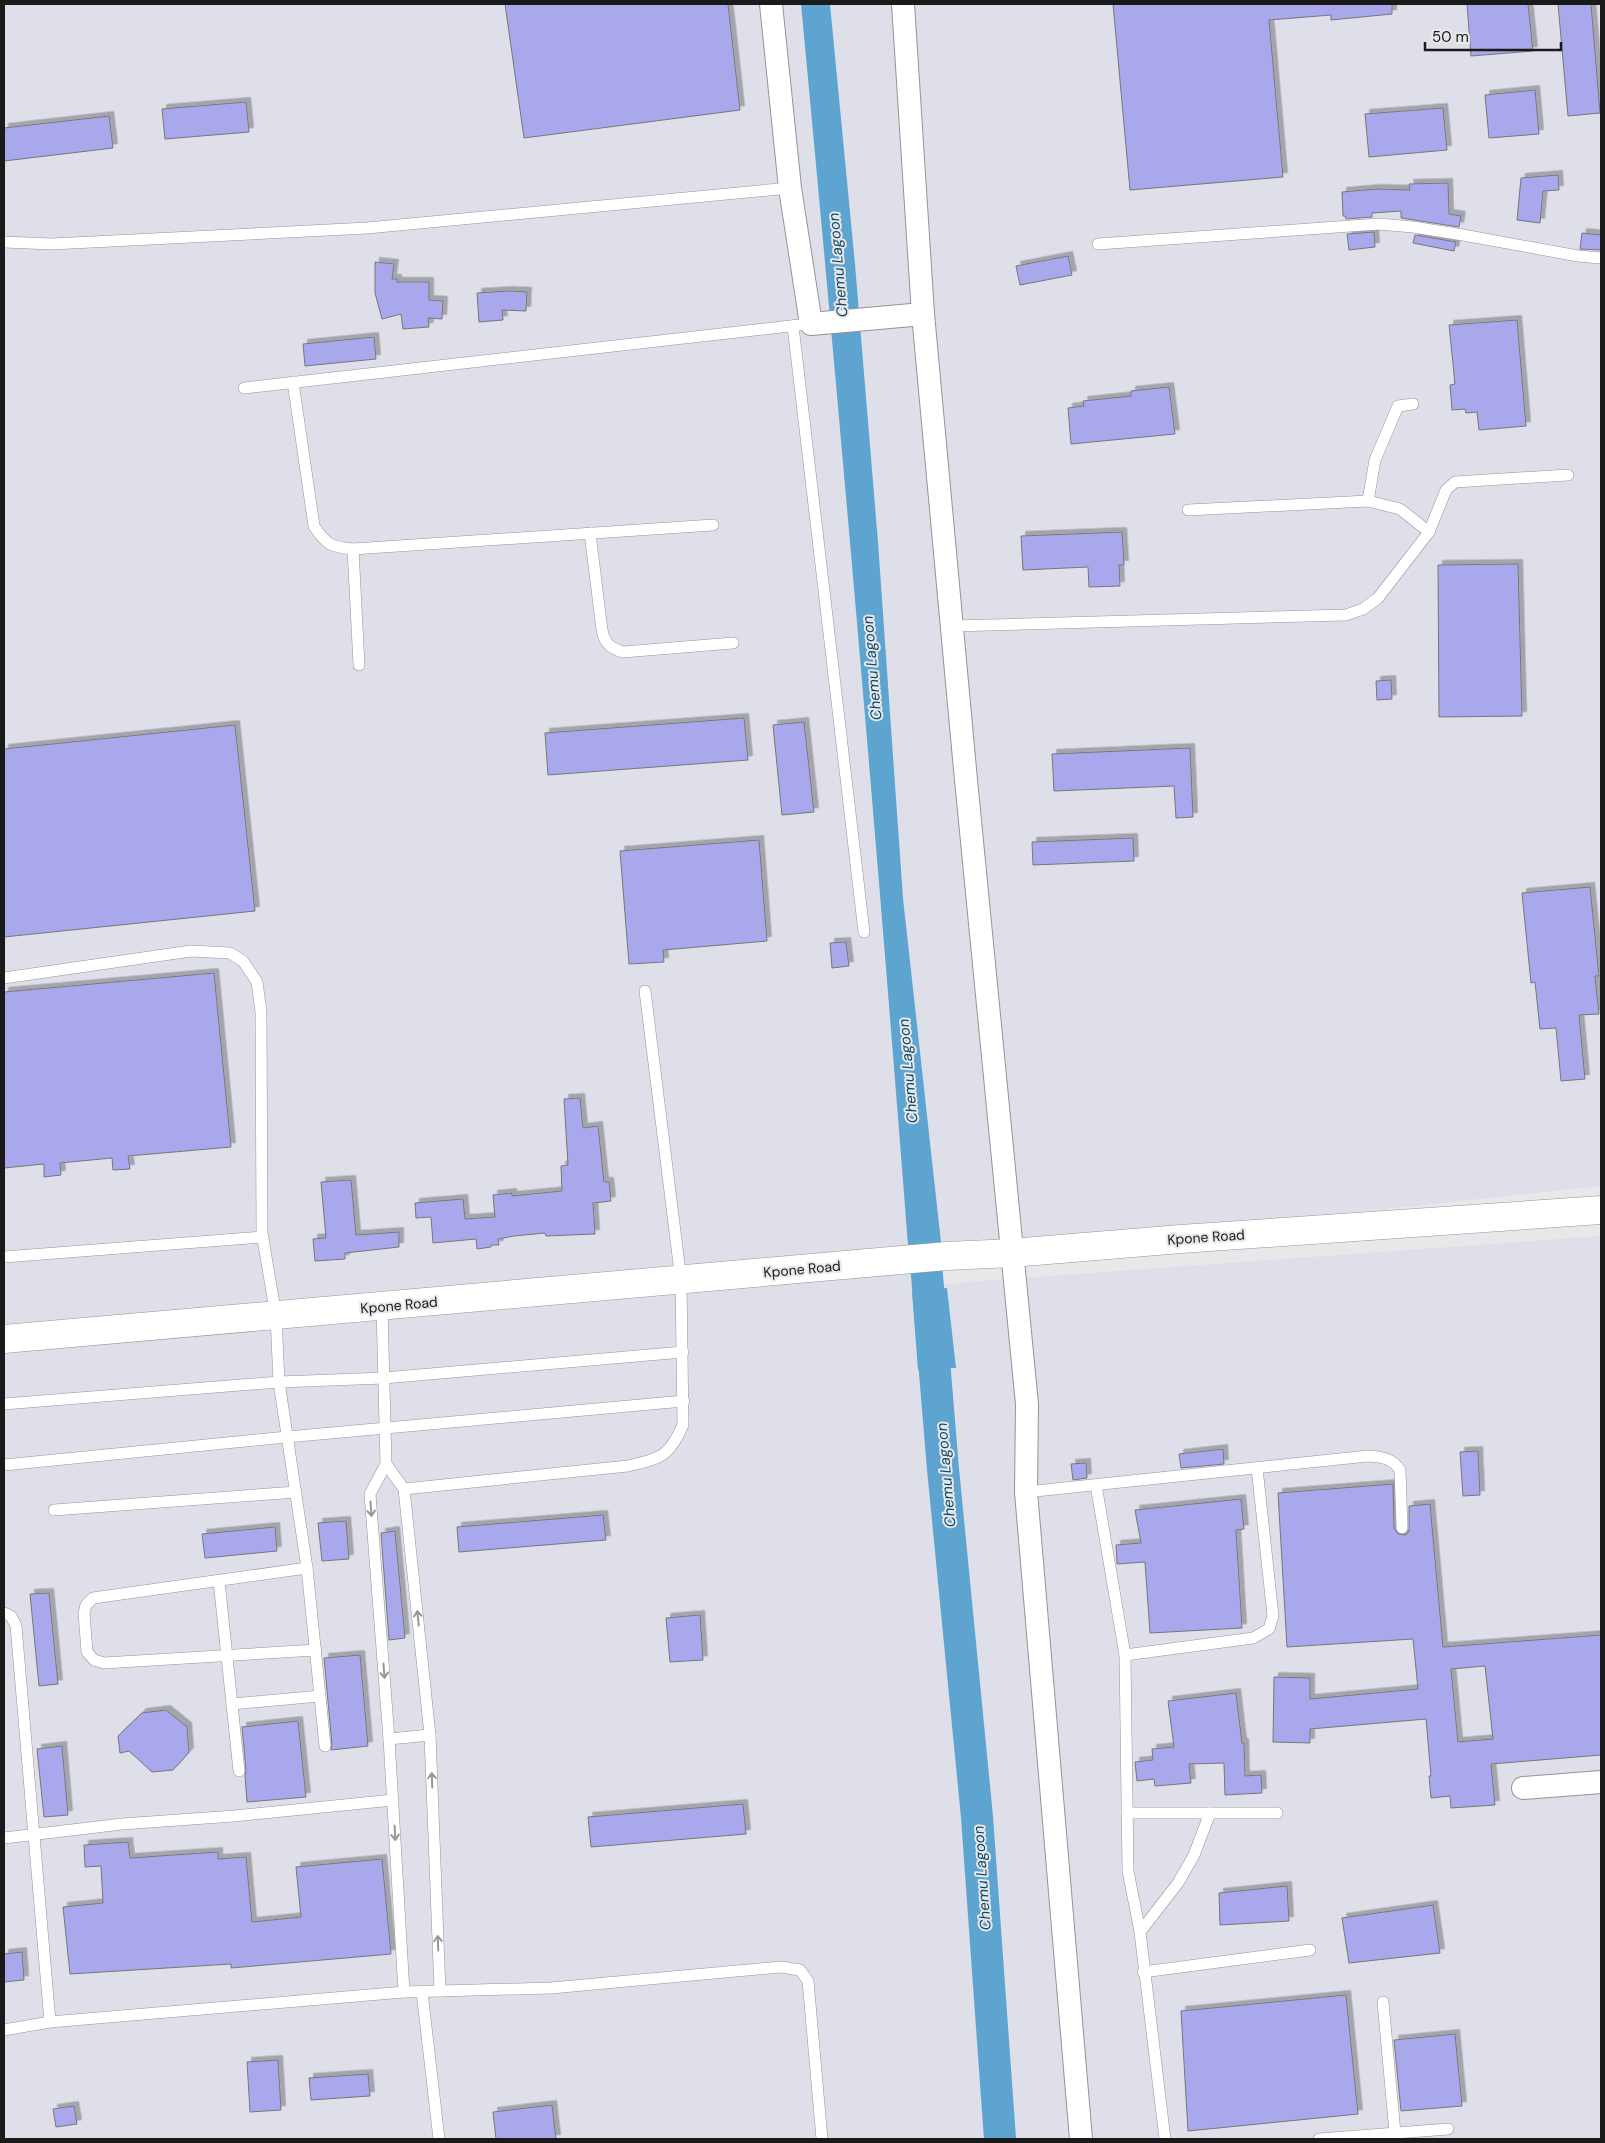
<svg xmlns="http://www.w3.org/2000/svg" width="1605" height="2143" viewBox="0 0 1605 2143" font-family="'DM Sans',sans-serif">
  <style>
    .built { fill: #dfdfea }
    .water { fill: #5ea4d1 }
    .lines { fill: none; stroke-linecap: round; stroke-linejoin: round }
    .river { stroke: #5ea4d1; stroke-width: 32 }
    .building { fill: #a9a8ec; stroke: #767679; fill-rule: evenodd; filter: url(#shadow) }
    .lane-casing { stroke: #949497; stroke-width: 12 }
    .street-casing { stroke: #949497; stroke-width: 24 }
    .secondary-casing { stroke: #949497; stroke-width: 29 }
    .lane { stroke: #fff; stroke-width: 11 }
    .street { stroke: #fff; stroke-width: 22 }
    .secondary { stroke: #fff; stroke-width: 28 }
    .oneway { stroke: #989898 }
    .labels { text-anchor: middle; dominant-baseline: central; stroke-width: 4; stroke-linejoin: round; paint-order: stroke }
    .street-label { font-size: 14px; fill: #1a1a1b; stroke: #e7e8ea }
    .water-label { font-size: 15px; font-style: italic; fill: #0c4664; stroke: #e7e8ea }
  </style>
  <defs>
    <filter id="shadow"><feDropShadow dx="4.5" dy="-4.5" stdDeviation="0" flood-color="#0004"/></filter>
  </defs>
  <rect width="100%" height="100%" fill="#e7e8ea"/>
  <g class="built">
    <polygon points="4,4 801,4 838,395 881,887 912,1288 980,1281 1601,1236 1601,2139 4,2139"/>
    <polygon points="830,4 1601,4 1601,1186 1255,1223 941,1242 903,898 878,542 855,264"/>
  </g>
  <g class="water">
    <path d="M 801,4 L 830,4 L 855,264 L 878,542 L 903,898 L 941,1242 L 908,1245 C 876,831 840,417 801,4 Z"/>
    <polygon points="947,1288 956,1368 918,1370 912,1292"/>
  </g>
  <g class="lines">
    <polyline class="river" points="923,1227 943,1469 977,1817 1000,2139"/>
  </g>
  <g class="building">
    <polygon points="505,4 728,4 740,110 524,138"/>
    <polygon points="1113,4 1392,4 1392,14 1331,20 1331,15 1269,20 1283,177 1130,190"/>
    <polygon points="1467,4 1528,4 1533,51 1471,56"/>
    <polygon points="1558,4 1591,4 1600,113 1568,116"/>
    <polygon points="1535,90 1539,134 1489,138 1485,95"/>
    <polygon points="246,102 249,132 165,139 162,109"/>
    <polygon points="1443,108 1447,150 1369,157 1365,114"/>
    <polygon points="109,116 113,148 4,161 4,128"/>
    <polygon points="1558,175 1559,190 1543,191 1540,223 1517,220 1521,178"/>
    <polygon points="1448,183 1449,214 1461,216 1459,227 1401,218 1401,211 1372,213 1372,217 1346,219 1345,216 1343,216 1342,192 1377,189 1410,190 1409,184"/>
    <polygon points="1374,232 1375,247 1349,250 1347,234"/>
    <polygon points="1582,233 1601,235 1601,250 1580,249"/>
    <polygon points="1415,235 1456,242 1454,251 1413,243"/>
    <polygon points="1068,256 1072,275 1020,285 1016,266"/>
    <polygon points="375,262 394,264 392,279 397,279 397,282 429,282 429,300 443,301 442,319 428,318 429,327 403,329 401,314 382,319 375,293"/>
    <polygon points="509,291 527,292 526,311 502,310 503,320 479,322 477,293"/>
    <polygon points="1517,320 1526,426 1479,430 1477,412 1466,413 1465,409 1452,410 1450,385 1455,384 1449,325"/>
    <polygon points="374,337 376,359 305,366 303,344"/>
    <polygon points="1169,387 1175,434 1071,444 1068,408 1084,406 1083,401 1131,396 1131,391"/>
    <polygon points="1122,532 1124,565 1119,565 1120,586 1089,587 1088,567 1023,570 1021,536"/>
    <polygon points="1518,564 1522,716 1439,717 1438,565"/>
    <polygon points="1391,680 1392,699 1377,700 1376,681"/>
    <polygon points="744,718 748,760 548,775 545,733"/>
    <polygon points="804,722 814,812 782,815 773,725"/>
    <polygon points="235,725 255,911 4,937 4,749"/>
    <polygon points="1190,748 1193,817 1176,818 1174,786 1054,791 1052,754"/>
    <polygon points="1133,838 1134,861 1033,865 1032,842"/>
    <polygon points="759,840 767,941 663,950 664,962 629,964 620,851"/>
    <polygon points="1590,887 1599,976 1595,976 1599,1014 1579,1015 1585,1079 1561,1081 1556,1028 1540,1029 1535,982 1531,983 1522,893"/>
    <polygon points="846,942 849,966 832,968 830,943"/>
    <polygon points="214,973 231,1147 128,1156 130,1169 113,1170 112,1158 60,1163 61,1175 44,1177 44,1164 4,1168 4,992"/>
    <polygon points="580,1098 583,1128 598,1126 604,1182 609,1182 611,1201 593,1203 595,1234 546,1236 545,1233 514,1236 498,1239 499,1245 491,1245 491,1247 477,1249 476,1239 433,1243 431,1217 416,1218 415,1203 463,1199 465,1219 495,1217 493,1195 512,1193 512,1196 562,1191 561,1166 568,1165 564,1099"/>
    <polygon points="351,1180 356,1235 399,1232 399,1247 345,1253 345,1259 315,1261 313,1239 326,1238 321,1182"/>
    <polygon points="1223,1449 1224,1464 1181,1468 1179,1454"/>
    <polygon points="1478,1451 1480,1495 1463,1496 1460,1452"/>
    <polygon points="1086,1463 1087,1478 1073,1480 1071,1464"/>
    <path d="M 1393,1484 L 1394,1528 L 1398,1534 L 1406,1535 L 1409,1531 L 1409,1506 L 1430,1504 L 1443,1647 L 1601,1635 L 1601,1755 L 1491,1764 L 1495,1805 L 1451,1808 L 1450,1796 L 1431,1798 L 1429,1776 L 1431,1776 L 1426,1719 L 1310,1729 L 1310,1743 L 1273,1742 L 1274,1677 L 1310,1678 L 1310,1699 L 1418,1689 L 1413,1639 L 1287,1647 L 1278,1493 ZM 1485,1666 L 1493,1739 L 1458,1742 L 1451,1669 Z"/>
    <polygon points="1241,1499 1244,1529 1236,1530 1242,1628 1150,1633 1145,1562 1117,1564 1117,1561 1116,1545 1141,1543 1135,1510"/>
    <polygon points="603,1515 606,1540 459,1552 457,1527"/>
    <polygon points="346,1521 349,1559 322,1561 318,1523"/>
    <polygon points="275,1527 277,1551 205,1558 202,1534"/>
    <polygon points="395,1531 405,1638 389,1640 381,1533"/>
    <polygon points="49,1593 58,1684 39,1686 30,1594"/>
    <polygon points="700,1615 703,1660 670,1662 666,1618"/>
    <polygon points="360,1655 368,1746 331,1750 332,1745 324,1658"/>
    <polygon points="1236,1693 1242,1743 1244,1743 1245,1776 1261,1775 1262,1793 1225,1795 1224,1763 1189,1764 1191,1783 1155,1786 1154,1779 1137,1781 1135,1762 1153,1760 1152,1749 1174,1747 1168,1701"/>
    <polygon points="166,1710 187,1727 189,1752 173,1770 152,1772 129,1751 120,1753 118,1736 142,1713"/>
    <polygon points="298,1721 306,1797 247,1802 245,1776 246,1770 242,1727"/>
    <polygon points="62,1746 68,1815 44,1817 37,1749"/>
    <polygon points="743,1804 746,1834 591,1847 588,1817"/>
    <polygon points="128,1842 130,1858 218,1852 218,1859 246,1857 252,1922 301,1917 296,1867 382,1859 391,1954 231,1968 231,1964 70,1974 63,1907 103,1903 101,1866 85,1867 84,1845"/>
    <polygon points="1287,1886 1289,1921 1220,1925 1219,1893"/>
    <polygon points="1433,1905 1440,1953 1349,1963 1342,1918"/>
    <polygon points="22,1952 24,1980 4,1982 4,1954"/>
    <polygon points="1346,1995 1358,2114 1188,2131 1181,2011"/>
    <polygon points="1455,2034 1462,2106 1401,2111 1394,2040"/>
    <polygon points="278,2060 281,2110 250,2112 247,2062"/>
    <polygon points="368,2074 370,2096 311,2100 309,2078"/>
    <polygon points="552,2105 556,2139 496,2139 493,2112"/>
    <polygon points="74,2106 77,2124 56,2127 53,2109"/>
  </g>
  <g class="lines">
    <g class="lane-casing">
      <g id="lane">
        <polyline points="4,242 52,244 367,228 790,188"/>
        <polyline points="1098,244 1379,224 1413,227 1463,235 1578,256 1601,258"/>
        <polyline points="793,326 864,932"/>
        <path d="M 293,382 L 314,526 C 326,545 332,547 353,549 L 713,525"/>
        <polyline points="244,388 799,325"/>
        <polyline points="1368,501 1375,460 1398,406 1413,404"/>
        <polyline points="1188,510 1368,501 1400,509 1429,532"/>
        <path d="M 590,533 L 602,630 C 605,644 610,648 623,652 L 733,643"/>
        <polyline points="353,549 359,665"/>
        <polyline points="952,626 1346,615 1363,609 1378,598 1429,532 1446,490 1455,482 1568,475"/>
        <polyline points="4,978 191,951 230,953 243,961 257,982 261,1012 262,1233 276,1316 279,1382 307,1568 325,1746"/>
        <polyline points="4,1257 262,1237"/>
        <polyline points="382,1307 386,1464 370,1494 389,1739 404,1992"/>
        <polyline points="4,1404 279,1382 384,1378 683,1352"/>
        <polyline points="386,1464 404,1489 430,1735 440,1991"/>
        <polyline points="4,1465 287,1437 684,1401"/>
        <polyline points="1096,1485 1125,1655 1253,1638 1269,1629 1273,1616 1257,1468"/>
        <path d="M 404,1489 L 628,1466 C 661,1458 669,1457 683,1425 L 681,1280 L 645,991"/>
        <path d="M 1026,1492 L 1368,1456 C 1382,1457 1392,1458 1400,1470 L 1402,1528"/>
        <polyline points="54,1510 296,1492"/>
        <polyline points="307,1568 93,1598 86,1605 84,1613 87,1652 94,1660 104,1663 316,1650"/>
        <polyline points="219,1581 239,1771"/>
        <polyline points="4,1613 11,1616 16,1626 50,2022"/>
        <polyline points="1125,1655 1128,1871 1140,1932 1165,2139"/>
        <polyline points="232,1704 320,1696"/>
        <polyline points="389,1739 430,1735"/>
        <polyline points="1127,1813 1277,1813"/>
        <polyline points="4,1838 122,1824 234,1816 393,1800"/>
        <polyline points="1140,1932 1178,1883 1194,1855 1210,1813"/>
        <polyline points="1143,1972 1310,1950"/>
        <polyline points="422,1992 439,2139"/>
        <polyline points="1383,2002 1395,2133"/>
        <polyline points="4,2030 50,2022 404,1992 551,1988 781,1967 800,1970 808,1981 822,2139"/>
        <polyline points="1319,2139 1448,2129"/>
      </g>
    </g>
    <g class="street-casing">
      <g id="street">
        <polyline points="771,4 790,188 811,324 923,314"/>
        <polyline points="903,4 923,314 966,780 1027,1404 1026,1492 1081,2139"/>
        <polyline points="1523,1788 1601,1782"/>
      </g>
    </g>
    <g class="secondary-casing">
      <polyline id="secondary" points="4,1339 947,1256 1012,1253 1181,1239 1601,1210"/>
    </g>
    <use href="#lane" class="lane"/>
    <use href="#street" class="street"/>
    <use href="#secondary" class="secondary"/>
  </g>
  <defs><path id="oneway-shaft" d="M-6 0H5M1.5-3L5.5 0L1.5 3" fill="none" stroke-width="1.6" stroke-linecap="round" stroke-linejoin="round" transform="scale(1.25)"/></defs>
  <g class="oneway">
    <use href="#oneway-shaft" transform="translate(371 1509) rotate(86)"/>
    <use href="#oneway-shaft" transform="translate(418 1618) rotate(-96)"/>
    <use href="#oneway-shaft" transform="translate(384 1671) rotate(86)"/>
    <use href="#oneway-shaft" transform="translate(432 1780) rotate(-92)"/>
    <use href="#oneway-shaft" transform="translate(395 1833) rotate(87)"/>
    <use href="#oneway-shaft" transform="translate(438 1943) rotate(-92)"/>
  </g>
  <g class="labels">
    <g class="street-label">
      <text transform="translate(1206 1237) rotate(-4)">Kpone Road</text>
      <text transform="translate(802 1269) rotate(-5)">Kpone Road</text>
      <text transform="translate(399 1305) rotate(-5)">Kpone Road</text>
    </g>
    <g class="water-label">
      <text transform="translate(838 265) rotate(-95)">Chemu Lagoon</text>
      <text transform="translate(872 668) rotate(-95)">Chemu Lagoon</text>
      <text transform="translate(908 1071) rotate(-95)">Chemu Lagoon</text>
      <text transform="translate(946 1475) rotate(-95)">Chemu Lagoon</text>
      <text transform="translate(982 1878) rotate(-94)">Chemu Lagoon</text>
    </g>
  </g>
  <rect width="1605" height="2143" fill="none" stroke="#1a1a1b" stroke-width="10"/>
  <path d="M1425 42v8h136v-8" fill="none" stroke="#1a1a1b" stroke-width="2.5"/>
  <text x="1432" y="42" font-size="15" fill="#1a1a1b" stroke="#e7e8ea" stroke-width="4" paint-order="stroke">50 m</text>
</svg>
